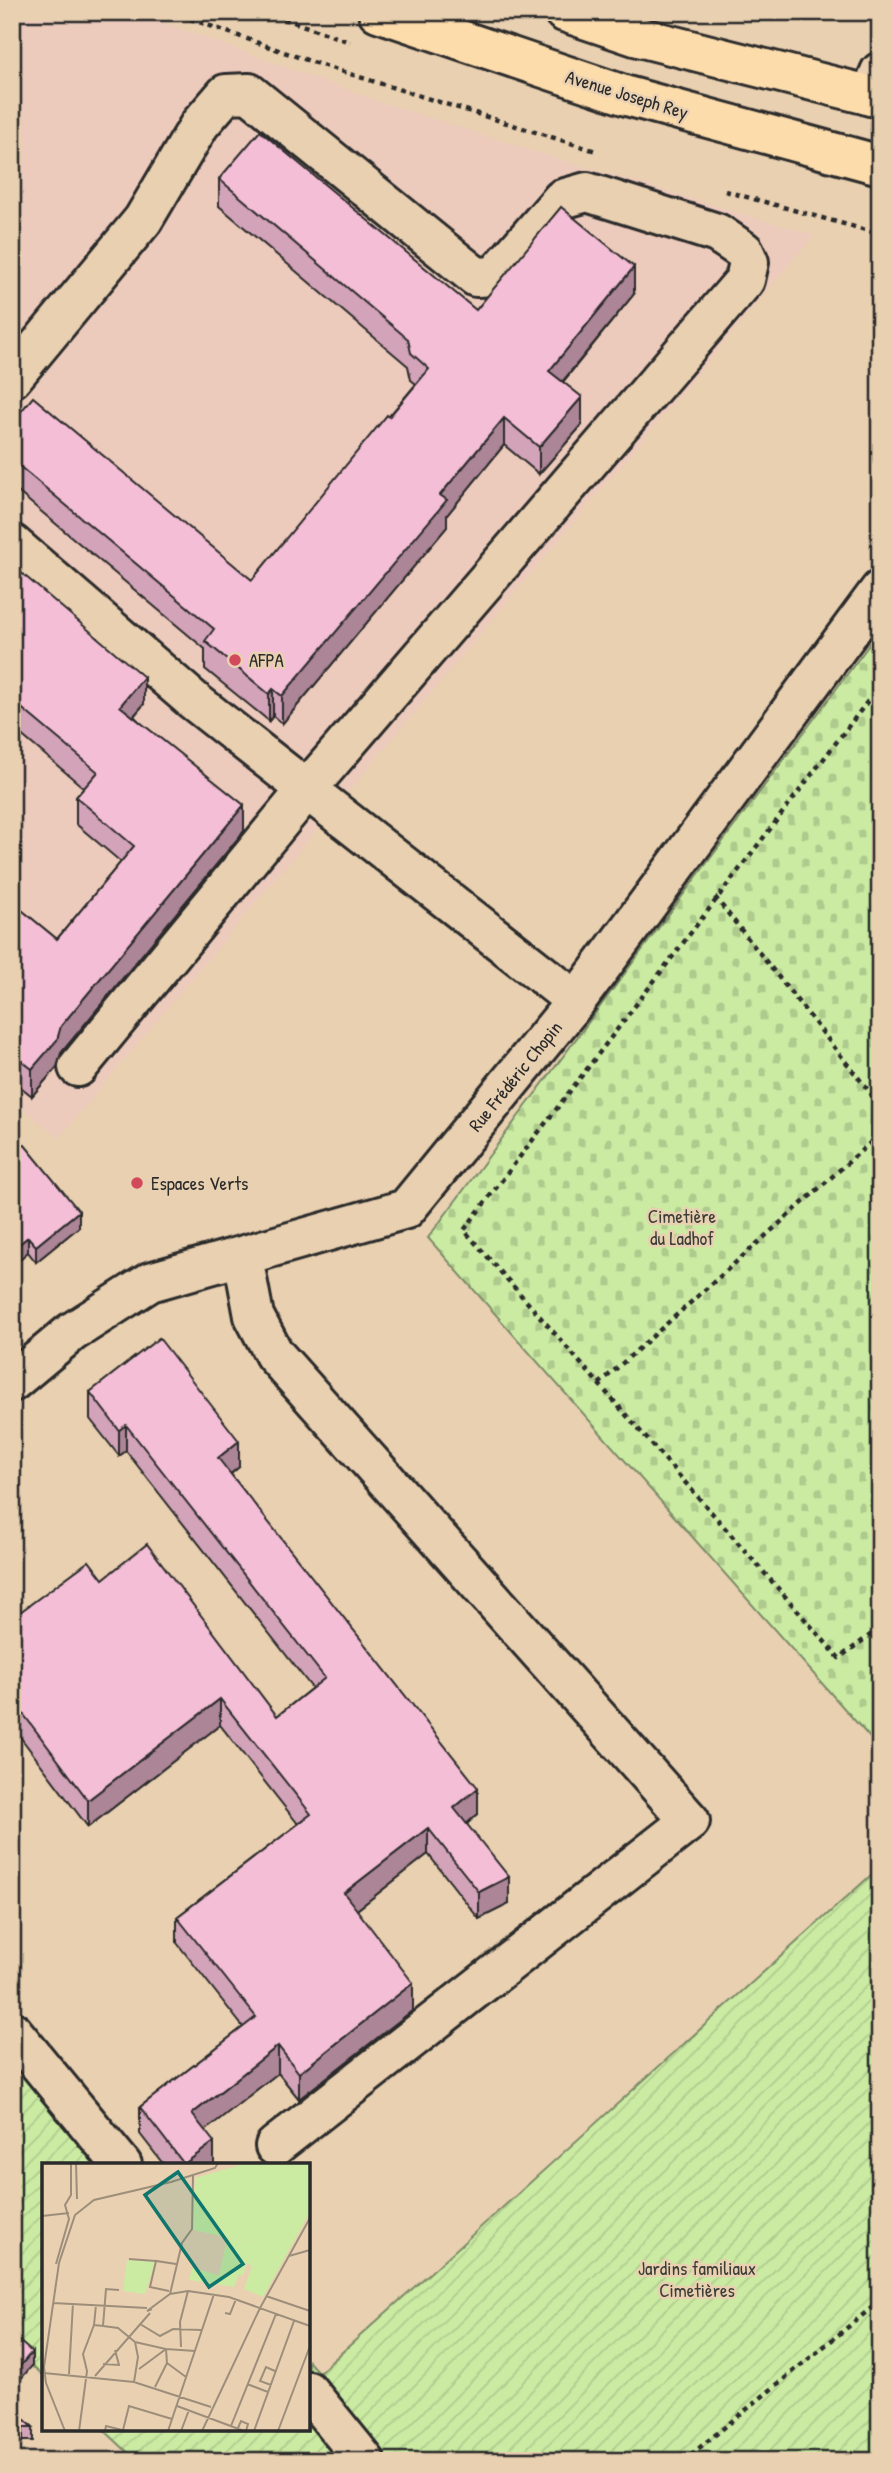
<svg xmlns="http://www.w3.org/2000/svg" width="892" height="2473" viewBox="0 0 892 2473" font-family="'Patrick Hand',sans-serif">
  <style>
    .built { fill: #edcbbc }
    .cemetery { fill: url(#cemetery-stones); stroke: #7b8b67; stroke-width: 2 }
    .garden { fill: url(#garden-furrows); stroke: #7b8b67; stroke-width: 2 }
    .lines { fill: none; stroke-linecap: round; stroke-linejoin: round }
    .minor-casing { stroke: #2b2b2b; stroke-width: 44 }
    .major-casing { stroke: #2b2b2b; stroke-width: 44 }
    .path { stroke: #2b2b2b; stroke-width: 4.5; stroke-dasharray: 5 5; stroke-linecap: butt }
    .minor { stroke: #e9d0b1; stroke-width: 38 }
    .major { stroke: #fddcac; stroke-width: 38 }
    .wall { fill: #d3a3b9; stroke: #2b2b2b; stroke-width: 2 }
    .shaded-wall { fill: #ac8596; stroke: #2b2b2b; stroke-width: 2 }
    .building { fill: #f5bed7; stroke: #2b2b2b; stroke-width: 2 }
    .poi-dot { fill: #d1495b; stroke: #e9d0b1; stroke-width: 2.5 }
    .labels { text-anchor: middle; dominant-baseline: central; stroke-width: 5; stroke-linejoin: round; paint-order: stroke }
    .street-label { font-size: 19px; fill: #2b2b2b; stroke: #e9d0b1 }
    .poi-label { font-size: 19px; fill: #2b2b2b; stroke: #e9d0b1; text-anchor: start }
    .park-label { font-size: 19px; fill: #3b3e37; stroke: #e9d0b1 }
    .inset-road { fill: none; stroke: #9d8e7b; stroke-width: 2 }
    .view { fill: #0f766e; fill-opacity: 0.15; stroke: #0f766e; stroke-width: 3.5 }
    .inset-edge { fill: none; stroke: #2b2b2b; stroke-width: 3.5 }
  </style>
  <defs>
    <pattern id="cemetery-stones" width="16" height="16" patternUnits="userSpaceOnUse" patternTransform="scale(1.75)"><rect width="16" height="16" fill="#cbeba3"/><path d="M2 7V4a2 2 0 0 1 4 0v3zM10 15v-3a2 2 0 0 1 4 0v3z" fill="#aeca8c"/></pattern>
    <pattern id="garden-furrows" width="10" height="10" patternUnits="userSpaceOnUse" patternTransform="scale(1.75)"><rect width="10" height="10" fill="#cbeba3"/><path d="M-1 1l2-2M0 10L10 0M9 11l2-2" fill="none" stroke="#aeca8c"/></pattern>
  </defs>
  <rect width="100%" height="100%" fill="#e9d0b1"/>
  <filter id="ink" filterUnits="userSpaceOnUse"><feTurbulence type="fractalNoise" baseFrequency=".0143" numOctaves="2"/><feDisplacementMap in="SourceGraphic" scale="14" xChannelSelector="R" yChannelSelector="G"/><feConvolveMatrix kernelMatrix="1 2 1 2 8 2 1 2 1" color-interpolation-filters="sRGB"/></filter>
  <g filter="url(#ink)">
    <polygon class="built" points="12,12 134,12 381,102 568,162 814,235 59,1138 12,1100"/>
    <polygon class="cemetery" points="880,630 880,1749 428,1238"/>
    <g class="garden">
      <polygon points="880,1867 880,2461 137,2461 103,2429 308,2429 308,2361 319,2373"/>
      <polygon points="12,2005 145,2165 44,2165 44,2377 12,2348"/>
    </g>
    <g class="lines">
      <g class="minor-casing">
        <g id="minor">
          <polyline points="870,96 880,72"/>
          <polyline points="12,378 143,220 200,124 226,94 249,93 476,277 495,276 562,199 587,192 717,233 744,251 749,262 745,280 308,788 78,1067"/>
          <polyline points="12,544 194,701 576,1001"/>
          <polyline points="243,1257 254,1316 274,1354 690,1821 275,2146"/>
          <polyline points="12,1382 72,1332 150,1282 406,1209 576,1001 880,590"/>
          <polyline points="12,2031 122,2165"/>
          <polyline points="308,2391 365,2461"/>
        </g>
      </g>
      <g class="major-casing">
        <g id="major">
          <polyline points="378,12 627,96 880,165"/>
          <polyline points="564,12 635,36 880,98"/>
        </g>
      </g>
      <g class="path">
        <polyline points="171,12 318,64 596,151"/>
        <polyline points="265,12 350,42"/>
        <polyline points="725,191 880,234"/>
        <polyline points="880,685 464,1230 839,1658 880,1628"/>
        <polyline points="715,897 880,1105"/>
        <polyline points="599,1384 880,1134"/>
        <polyline points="683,2461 880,2301"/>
      </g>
      <use href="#minor" class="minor"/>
      <use href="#major" class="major"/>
    </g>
    <g class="wall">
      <polygon points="219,179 476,310 634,294 563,382 582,425 539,474 504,445 447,515 447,527 282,724 273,716 269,721 205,669 205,649 12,487 12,422 252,580 416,384 411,380 408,366 219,206"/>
      <polygon points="12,565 144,704 134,716 244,831 61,1053 57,1067 32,1096 12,1080 12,902 57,939 121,862 76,824 76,797 84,788 12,727"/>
      <polygon points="12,1153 79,1227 36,1262 28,1252"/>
      <polygon points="90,1392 239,1467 231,1474 478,1814 467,1824 509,1904 479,1919 428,1854 357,1910 413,2010 299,2099 278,2073 204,2130 214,2165 164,2165 140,2134 140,2107 243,2027 177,1943 177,1917 298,1824 220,1725 88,1827 12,1726 12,1618 103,1579 277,1716 312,1688 126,1451 119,1456 90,1419"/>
      <polygon points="12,2409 33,2427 33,2441 23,2441 12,2454"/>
    </g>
    <g class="shaded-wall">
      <polygon points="14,95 14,122 12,124 12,97"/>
      <polygon points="634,267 634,294 549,398 549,371"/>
      <polygon points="582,397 582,425 539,474 539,447"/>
      <polygon points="504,418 504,445 447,515 447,527 282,724 282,696 440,495"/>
      <polygon points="144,677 144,704 120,732 120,706"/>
      <polygon points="273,689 273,716 269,721 269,694"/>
      <polygon points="244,805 244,831 61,1053 57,1067 32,1096 32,1069 61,1026"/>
      <polygon points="79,1211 79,1227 36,1262 36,1246"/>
      <polygon points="28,1237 28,1252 12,1266 12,1250"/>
      <polygon points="126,1425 126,1451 119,1456 119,1430"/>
      <polygon points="239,1441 239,1467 218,1484 218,1458"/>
      <polygon points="220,1699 220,1725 88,1827 88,1800"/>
      <polygon points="478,1788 478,1814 454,1834 454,1808"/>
      <polygon points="428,1828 428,1854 344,1920 344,1893"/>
      <polygon points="509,1877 509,1904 479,1919 479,1892"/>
      <polygon points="413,1983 413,2010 299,2099 299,2073"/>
      <polygon points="278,2046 278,2073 192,2141 192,2114"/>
      <polygon points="214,2142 214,2165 184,2165 184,2164"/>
      <polygon points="32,2352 32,2366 12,2389 12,2375"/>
      <polygon points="23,2427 23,2441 12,2454 12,2440"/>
    </g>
    <g class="building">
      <polygon points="260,131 476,310 561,207 634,267 549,371 582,397 539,447 504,418 440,495 447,500 282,696 273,689 269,694 205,641 214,629 12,460 12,422 33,397 252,580 387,415 389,417 429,369 411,353 408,339 219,179"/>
      <polygon points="12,565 144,677 120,706 244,805 61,1026 57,1040 32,1069 12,1053 12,902 57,939 134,846 76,797 98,772 12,700"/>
      <polygon points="24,1144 79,1211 36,1246 28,1237 12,1250 12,1153"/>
      <polygon points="159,1338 239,1441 218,1458 478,1788 454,1808 509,1877 479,1892 428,1828 344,1893 413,1983 299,2073 278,2046 192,2114 214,2142 184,2164 140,2107 256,2017 177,1917 311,1814 220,1699 88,1800 12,1699 12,1618 89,1561 103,1579 147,1544 277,1716 325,1678 126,1425 119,1430 90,1392"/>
      <polygon points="12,2335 32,2352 12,2375"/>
      <polygon points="12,2409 33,2427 23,2427 12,2440"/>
    </g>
  </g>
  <g class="poi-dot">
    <circle cx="235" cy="660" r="7"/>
    <circle cx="137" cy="1183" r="7"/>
  </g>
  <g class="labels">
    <g class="street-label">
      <text transform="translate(627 94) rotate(17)">Avenue Joseph Rey</text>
      <text transform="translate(515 1076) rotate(-51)">Rue Frédéric Chopin</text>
    </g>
    <g class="poi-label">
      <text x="249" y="660">AFPA</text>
      <text x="151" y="1183">Espaces Verts</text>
    </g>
    <g class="park-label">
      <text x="682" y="1216">Cimetière<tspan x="682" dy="22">du Ladhof</tspan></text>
      <text x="697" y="2268">Jardins familiaux<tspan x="697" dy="22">Cimetières</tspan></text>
    </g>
  </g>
  <g transform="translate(42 2163)">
    <rect width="268" height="268" fill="#e9d0b1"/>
    <path d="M 205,0 L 268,0 L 268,49 L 221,134 L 202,126 L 210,103 L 205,100 L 210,80 L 151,67 L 153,15 Z" fill="#cbeba3"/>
    <path d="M 185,75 L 211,80 L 201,113 L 197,111 L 192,124 L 147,117 L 150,105 L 177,112 ZM 85,97 L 113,99 L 103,131 L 81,128 Z" fill="#cbeba3"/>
    <path class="inset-road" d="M 34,0 L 35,36M 0,53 L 27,50M 247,93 L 268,87M 87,96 L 114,98M 14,101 L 27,56 L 23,42 L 29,32 L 29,0M 127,128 L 108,124 L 114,98 L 134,101M 128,131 L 140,80 L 150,66 L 151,13M 224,133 L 268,148M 11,140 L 105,145M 54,142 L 52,162 L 61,163 L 64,126 L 77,127M 110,146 L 105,148 L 128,131 L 146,128 L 187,134 L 268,163M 183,150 L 188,151 L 194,136M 98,161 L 118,173 L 131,166 L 159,167M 61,163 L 76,165 L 93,179 L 96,194 L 92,219M 93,179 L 124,186 L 125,200 L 113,224M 139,184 L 138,159 L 146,128M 125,200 L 144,214M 61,201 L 77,202 L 73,187M 97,206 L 124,186 L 153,188M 2,210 L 92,219 L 169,244M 27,211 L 31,140M 53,213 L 108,150M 205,221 L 226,229M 229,222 L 218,218 L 224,204 L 233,208M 135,243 L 202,268M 189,263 L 234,151M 196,265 L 199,258 L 206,261 L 204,268M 81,267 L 87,243 L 130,256M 23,268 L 4,220 L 2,204 L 17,100 L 33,52 L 52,37 L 129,19 L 173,5 L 176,0M 37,268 L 45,208 L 41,191 L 52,162M 63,268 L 64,263 L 84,268M 126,268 L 172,131M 139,268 L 147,247M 160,268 L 218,145 L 268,55M 212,268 L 252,158M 236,268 L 268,183"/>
    <path class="view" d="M 136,9 L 201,101 L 167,124 L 103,32 Z"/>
    <rect width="268" height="268" class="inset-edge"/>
  </g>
  <rect width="892" height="2473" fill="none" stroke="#e9d0b1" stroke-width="42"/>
  <rect x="21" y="21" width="850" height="2431" fill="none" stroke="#2b2b2b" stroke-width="2.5" filter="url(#ink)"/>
</svg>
